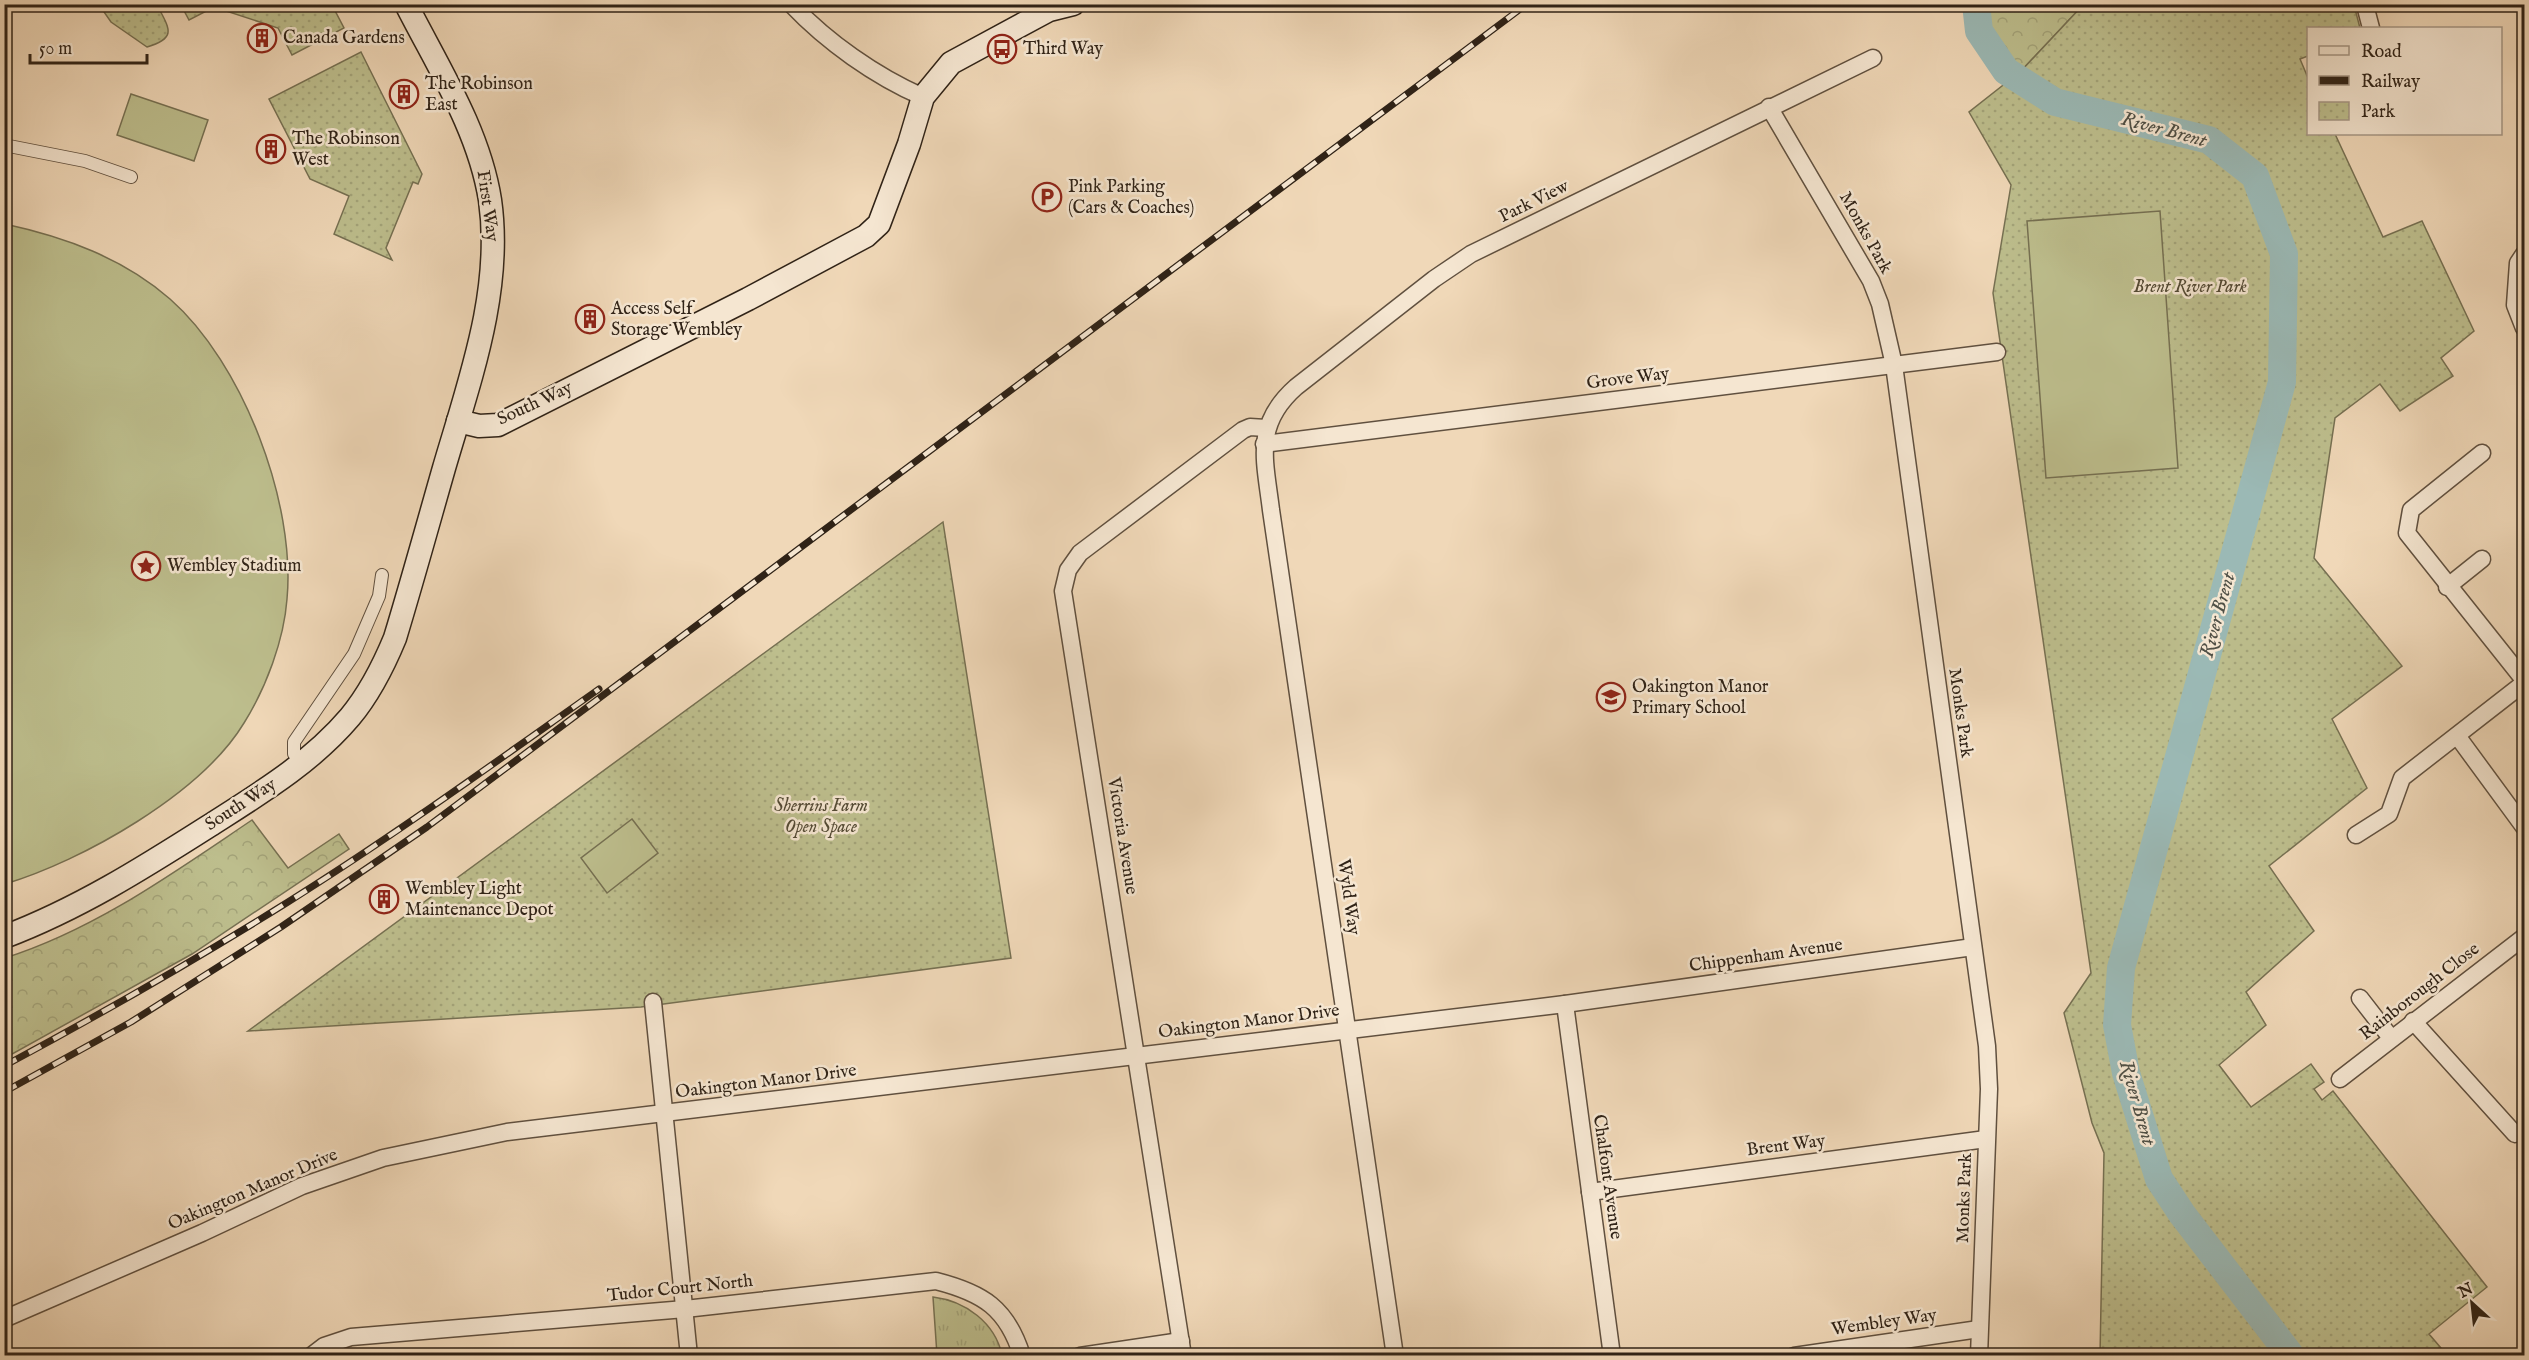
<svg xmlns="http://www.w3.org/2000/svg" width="2529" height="1360" viewBox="0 0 2529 1360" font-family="'IM FELL English',serif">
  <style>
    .grass { fill: url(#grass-tufts); stroke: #767052; stroke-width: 1.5 }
    .forest { fill: url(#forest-crowns); stroke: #767052; stroke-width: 1.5 }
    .park { fill: url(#park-dots); stroke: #767052; stroke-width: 1.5 }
    .pitch { fill: #bdbe8d; stroke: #767052; stroke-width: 1.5 }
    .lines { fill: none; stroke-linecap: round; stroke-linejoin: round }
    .river { stroke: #9bb9b5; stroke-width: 28 }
    .pedestrian-casing { stroke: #60503f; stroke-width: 14 }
    .minor-casing { stroke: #60503f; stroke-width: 19 }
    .secondary-casing { stroke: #302317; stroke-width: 25 }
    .pedestrian { stroke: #f5e6d1; stroke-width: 12 }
    .minor { stroke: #f5e6d1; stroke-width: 16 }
    .secondary { stroke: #f5e6d1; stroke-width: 22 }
    .rail-casing { stroke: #302317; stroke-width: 7 }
    .rail { stroke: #f5e6d1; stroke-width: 4.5; stroke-dasharray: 14; stroke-linecap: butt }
    .labels { text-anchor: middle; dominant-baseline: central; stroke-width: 5; stroke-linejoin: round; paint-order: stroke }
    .poi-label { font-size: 18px; fill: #302317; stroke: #f5e6d1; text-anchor: start }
    .street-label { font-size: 18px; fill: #302317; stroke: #f5e6d1 }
    .park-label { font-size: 18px; font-style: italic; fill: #534a34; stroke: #f5e6d1 }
    .water-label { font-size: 20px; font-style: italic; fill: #505046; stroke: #f5e6d1 }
  </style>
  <defs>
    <pattern id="grass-tufts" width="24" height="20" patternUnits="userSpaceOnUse" patternTransform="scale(1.5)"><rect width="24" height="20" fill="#bdbe8d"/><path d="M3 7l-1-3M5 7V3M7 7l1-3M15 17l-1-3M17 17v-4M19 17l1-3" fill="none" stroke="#a3a379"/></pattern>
    <pattern id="forest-crowns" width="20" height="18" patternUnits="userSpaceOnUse" patternTransform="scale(1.5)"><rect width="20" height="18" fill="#bdbe8d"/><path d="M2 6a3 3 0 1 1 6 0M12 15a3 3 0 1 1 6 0" fill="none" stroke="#a3a379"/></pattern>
    <pattern id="park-dots" width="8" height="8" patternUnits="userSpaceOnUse" patternTransform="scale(1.5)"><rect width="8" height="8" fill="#bdbe8d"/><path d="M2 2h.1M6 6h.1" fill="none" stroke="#a3a379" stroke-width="1.8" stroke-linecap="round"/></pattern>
  </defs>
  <rect width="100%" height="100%" fill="#f0d8b8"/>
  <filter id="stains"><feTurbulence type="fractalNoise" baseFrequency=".00333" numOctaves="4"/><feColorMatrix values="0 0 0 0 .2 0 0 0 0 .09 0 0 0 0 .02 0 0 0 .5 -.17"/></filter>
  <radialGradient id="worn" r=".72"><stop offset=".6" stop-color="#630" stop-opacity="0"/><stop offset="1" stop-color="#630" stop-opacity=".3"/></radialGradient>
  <path class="grass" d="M 933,1297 C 966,1301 995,1323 1002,1355 L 937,1355 Z"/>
  <g class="forest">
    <polygon points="1983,5 2083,5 2021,71 2009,59 1984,25"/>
    <path d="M 252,820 L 288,868 L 339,834 L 349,849 L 192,954 L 5,1058 L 5,958 C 96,929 173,873 252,820 Z"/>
  </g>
  <g class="park">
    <path d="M 94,5 L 157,5 C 169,28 178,38 147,47 L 111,22 L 102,9 Z"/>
    <polygon points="181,5 332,5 344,28 292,55 278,28 214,7 189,20"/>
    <polygon points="2083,5 2354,5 2360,28 2308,28 2308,56 2300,59 2308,78 2308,134 2335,134 2383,237 2422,221 2474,331 2441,358 2453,376 2400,411 2380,384 2335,418 2314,558 2402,666 2332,719 2367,788 2269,866 2314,931 2246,992 2266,1025 2219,1065 2251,1107 2311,1064 2324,1082 2314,1089 2322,1100 2333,1091 2487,1287 2429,1334 2447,1355 2100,1355 2104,1153 2092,1123 2064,1013 2091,973 1993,293 2011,185 1969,112 2021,71"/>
    <polygon points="361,52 422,174 418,184 413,182 386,248 392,260 334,234 349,196 310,179 269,99"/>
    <polygon points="943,522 1011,958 641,1007 248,1031"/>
  </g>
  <g class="pitch">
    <polygon points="131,94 208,120 194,161 117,135"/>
    <polygon points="2160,211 2178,468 2046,478 2027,221"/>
    <path d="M 5,224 C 65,237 123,258 170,299 C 243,363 296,503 287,599 C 284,640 266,688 244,723 C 201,794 82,861 5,884 Z"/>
    <polygon points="632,819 658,853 607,893 581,858"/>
  </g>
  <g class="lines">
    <polyline class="river" points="1976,4 1979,31 2006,71 2055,102 2209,140 2255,176 2284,254 2282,382 2121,968 2117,1025 2126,1073 2159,1179 2182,1214 2291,1356"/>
    <g class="pedestrian-casing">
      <g id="pedestrian">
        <polyline points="4,145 85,161 131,177"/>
        <polyline points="302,763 294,754 294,742 354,654 379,596 382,575"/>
      </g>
    </g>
    <g class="minor-casing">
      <g id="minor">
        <path d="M 791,4 C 827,42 875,76 923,97"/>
        <polyline points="2368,4 2366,9 2371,28"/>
        <polyline points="1769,107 1871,281 1880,304 1894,365 1987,1046 1989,1089 1979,1356"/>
        <polyline points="2524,254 2518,263 2515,305 2524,328"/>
        <polyline points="1264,444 1997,352"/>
        <polyline points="2482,453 2411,510 2407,533 2524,680"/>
        <polyline points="2447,587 2482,559"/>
        <polyline points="2458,737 2524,827"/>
        <polyline points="2356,835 2389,814 2402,778 2524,683"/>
        <polyline points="2360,998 2391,1038"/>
        <polyline points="653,1002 689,1356"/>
        <polyline points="1565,1004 1612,1356"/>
        <polyline points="2413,1021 2515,1134"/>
        <polyline points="2340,1079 2524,937"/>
        <polyline points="1590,1192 1986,1139"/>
        <polyline points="4,1319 202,1233 302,1186 383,1158 507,1132 1565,1004 1973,947"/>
        <path d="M 311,1356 L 324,1346 L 351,1337 L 685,1309 L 936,1281 C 983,1293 1007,1308 1022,1356"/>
        <polyline points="1080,1356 1181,1341"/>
        <polyline points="1183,1356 1063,591 1068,570 1080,553 1243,430 1250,427 1266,428"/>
        <path d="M 1395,1356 L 1271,510 C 1265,460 1253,425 1296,387 L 1434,279 L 1471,254 L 1873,58"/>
        <polyline points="1794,1356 1979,1329"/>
      </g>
    </g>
    <g class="secondary-casing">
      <g id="secondary">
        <polyline points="458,421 479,426 498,425 748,299 866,236 879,224 909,144 923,97 951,63 1049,10 1073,4"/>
        <path d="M 4,937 C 78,909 143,868 209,826 C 259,794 311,763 350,717 C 370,693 383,667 395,638 C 412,582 428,524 444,468 C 469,382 503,291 490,200 C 479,130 438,67 406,4"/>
      </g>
    </g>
    <use href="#pedestrian" class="pedestrian"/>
    <use href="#minor" class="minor"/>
    <use href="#secondary" class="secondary"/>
    <g class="rail-casing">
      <g id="rail">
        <path d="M 4,1066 C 101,1014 195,960 288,902 C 395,835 497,761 599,689"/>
        <polyline points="4,1092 131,1022 281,927 427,827 1527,4"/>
      </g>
    </g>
    <use href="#rail" class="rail"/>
  </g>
  <defs>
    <g id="building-ring" transform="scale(1.5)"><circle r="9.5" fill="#f5e6d1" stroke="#8f2418" stroke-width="1.5"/><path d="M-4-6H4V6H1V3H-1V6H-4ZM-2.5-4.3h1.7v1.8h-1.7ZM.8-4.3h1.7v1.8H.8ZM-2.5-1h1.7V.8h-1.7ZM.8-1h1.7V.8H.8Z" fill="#8f2418"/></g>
    <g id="bus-ring" transform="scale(1.5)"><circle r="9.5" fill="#f5e6d1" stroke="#8f2418" stroke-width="1.5"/><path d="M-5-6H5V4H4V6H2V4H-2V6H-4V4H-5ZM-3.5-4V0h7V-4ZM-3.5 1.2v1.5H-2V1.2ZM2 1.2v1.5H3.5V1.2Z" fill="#8f2418"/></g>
    <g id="parking-ring" transform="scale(1.5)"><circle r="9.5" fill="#f5e6d1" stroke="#8f2418" stroke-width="1.5"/><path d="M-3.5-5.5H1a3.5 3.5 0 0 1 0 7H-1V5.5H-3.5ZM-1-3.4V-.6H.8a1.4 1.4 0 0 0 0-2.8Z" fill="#8f2418"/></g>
    <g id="sight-ring" transform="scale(1.5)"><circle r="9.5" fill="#f5e6d1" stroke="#8f2418" stroke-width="1.5"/><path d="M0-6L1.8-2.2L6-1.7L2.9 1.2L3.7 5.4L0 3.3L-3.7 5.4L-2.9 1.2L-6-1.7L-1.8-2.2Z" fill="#8f2418"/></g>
    <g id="school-ring" transform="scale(1.5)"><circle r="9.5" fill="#f5e6d1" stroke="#8f2418" stroke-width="1.5"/><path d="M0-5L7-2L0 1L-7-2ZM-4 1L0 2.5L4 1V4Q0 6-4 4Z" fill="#8f2418"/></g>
  </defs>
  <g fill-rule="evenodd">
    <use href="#building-ring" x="262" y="38"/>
    <use href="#bus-ring" x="1002" y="49"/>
    <use href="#building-ring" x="404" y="94"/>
    <use href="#building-ring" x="271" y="149"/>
    <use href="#parking-ring" x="1047" y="197"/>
    <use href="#building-ring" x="590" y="319"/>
    <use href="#sight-ring" x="146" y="566"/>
    <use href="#school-ring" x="1611" y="697"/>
    <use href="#building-ring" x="384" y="899"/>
  </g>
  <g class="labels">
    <g class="poi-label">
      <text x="283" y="38">Canada Gardens</text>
      <text x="1023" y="49">Third Way</text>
      <text x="425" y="84">The Robinson<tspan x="425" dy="21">East</tspan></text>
      <text x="292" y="139">The Robinson<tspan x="292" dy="21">West</tspan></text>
      <text x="1068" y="187">Pink Parking<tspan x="1068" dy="21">(Cars &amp; Coaches)</tspan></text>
      <text x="611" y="309">Access Self<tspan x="611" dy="21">Storage Wembley</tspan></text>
      <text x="167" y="566">Wembley Stadium</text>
      <text x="1632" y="687">Oakington Manor<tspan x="1632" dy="21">Primary School</tspan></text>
      <text x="405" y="889">Wembley Light<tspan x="405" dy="21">Maintenance Depot</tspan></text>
    </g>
    <g class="street-label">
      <text transform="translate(1534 202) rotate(-26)">Park View</text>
      <text transform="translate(487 206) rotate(82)">First Way</text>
      <text transform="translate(1865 233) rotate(61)">Monks Park</text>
      <text transform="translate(1628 379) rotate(-7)">Grove Way</text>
      <text transform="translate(535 404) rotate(-25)">South Way</text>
      <text transform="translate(1960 713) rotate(82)">Monks Park</text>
      <text transform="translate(241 805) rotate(-33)">South Way</text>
      <text transform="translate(1122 836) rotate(81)">Victoria Avenue</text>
      <text transform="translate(1348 897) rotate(82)">Wyld Way</text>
      <text transform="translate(1766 956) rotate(-8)">Chippenham Avenue</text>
      <text transform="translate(2420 992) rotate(-38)">Rainborough Close</text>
      <text transform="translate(1249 1022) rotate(-7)">Oakington Manor Drive</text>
      <text transform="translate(766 1082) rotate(-7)">Oakington Manor Drive</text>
      <text transform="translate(1786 1146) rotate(-7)">Brent Way</text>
      <text transform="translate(1607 1177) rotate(82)">Chalfont Avenue</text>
      <text transform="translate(253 1190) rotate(-23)">Oakington Manor Drive</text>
      <text transform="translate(1965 1198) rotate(-88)">Monks Park</text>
      <text transform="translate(680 1289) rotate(-6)">Tudor Court North</text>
      <text transform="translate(1884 1323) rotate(-8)">Wembley Way</text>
    </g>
    <g class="park-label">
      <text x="2190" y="287">Brent River Park</text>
      <text x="821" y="806">Sherrins Farm<tspan x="821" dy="21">Open Space</tspan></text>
    </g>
    <g class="water-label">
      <text transform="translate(2164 130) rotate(15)">River Brent</text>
      <text transform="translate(2218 615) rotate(-75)">River Brent</text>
      <text transform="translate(2137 1103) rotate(74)">River Brent</text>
    </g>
  </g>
  <rect width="2529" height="1360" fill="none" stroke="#f0d8b8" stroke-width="24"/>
  <rect x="6" y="6" width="2517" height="1348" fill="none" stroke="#302317" stroke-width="3"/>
  <rect x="12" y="12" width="2505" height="1336" fill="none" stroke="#302317" stroke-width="1.5"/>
  <rect x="2307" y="27" width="195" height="108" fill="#f5e6d1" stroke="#a69887" stroke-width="1.5"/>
  <rect x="2319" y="46" width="30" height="9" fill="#f5e6d1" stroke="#a69887" stroke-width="1.5"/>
  <text x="2361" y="57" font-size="18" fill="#302317">Road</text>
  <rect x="2319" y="76" width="30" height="9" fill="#302317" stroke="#a69887" stroke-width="1.5"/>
  <text x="2361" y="87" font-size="18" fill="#302317">Railway</text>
  <rect x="2319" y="102" width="30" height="18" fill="url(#park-dots)" stroke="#a69887" stroke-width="1.5"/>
  <text x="2361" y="117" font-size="18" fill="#302317">Park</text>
  <g transform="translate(2472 1303) rotate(333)" stroke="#f5e6d1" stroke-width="4.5" paint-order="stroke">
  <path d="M0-4.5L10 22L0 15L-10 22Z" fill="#302317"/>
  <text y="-9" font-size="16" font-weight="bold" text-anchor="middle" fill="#302317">N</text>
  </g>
  <path d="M30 54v9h117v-9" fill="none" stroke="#302317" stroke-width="3"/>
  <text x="39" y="54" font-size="18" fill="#302317" stroke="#f5e6d1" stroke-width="4.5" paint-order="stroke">50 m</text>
  <rect width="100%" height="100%" filter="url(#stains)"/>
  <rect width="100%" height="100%" fill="url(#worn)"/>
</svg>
